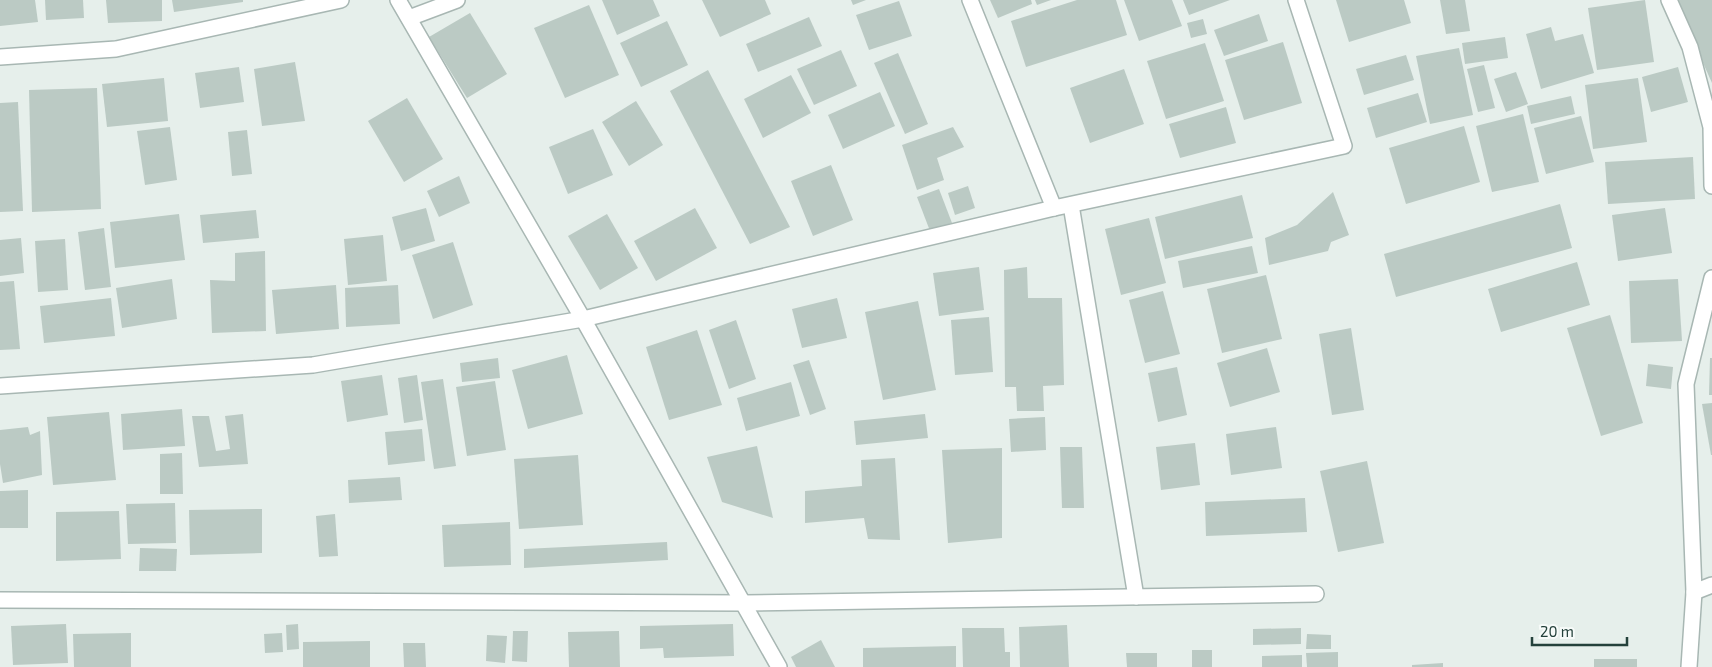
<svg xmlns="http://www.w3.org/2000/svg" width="1712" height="667" viewBox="0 0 1712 667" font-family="'Exo 2',sans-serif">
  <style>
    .building { fill: #bbcac4 }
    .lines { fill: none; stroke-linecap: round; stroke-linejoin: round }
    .minor-casing { stroke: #a8b7b3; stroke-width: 18 }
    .tertiary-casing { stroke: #a8b7b3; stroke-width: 18 }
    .minor { stroke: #fff; stroke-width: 15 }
    .tertiary { stroke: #fff; stroke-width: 15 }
  </style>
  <rect width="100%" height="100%" fill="#e6efeb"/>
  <g class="building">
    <polygon points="0,0 35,0 38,22 0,26"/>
    <polygon points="45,0 83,0 84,18 46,20"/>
    <polygon points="106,0 162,0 162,21 108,23"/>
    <polygon points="172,0 243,0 243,2 174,12"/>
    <polygon points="602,0 653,0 660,16 617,35"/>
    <polygon points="702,0 765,0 771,14 720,37"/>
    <polygon points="851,0 866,0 853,5"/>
    <polygon points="990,0 1031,0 1032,4 998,18"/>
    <polygon points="1035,0 1051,0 1037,5"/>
    <polygon points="1077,0 1116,0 1127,35 1026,67 1011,21"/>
    <polygon points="1124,0 1172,0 1182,26 1139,41"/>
    <polygon points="1183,0 1230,0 1189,15"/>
    <polygon points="1336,0 1404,0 1411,23 1349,42"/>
    <polygon points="1440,0 1465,0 1470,31 1446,34"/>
    <polygon points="1645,0 1654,62 1597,70 1588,8"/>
    <polygon points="1675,0 1712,0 1712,83"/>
    <polygon points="899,1 912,36 869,50 856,15"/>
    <polygon points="589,5 619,75 565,98 534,28"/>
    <polygon points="470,13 507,74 467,98 429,37"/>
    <polygon points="1259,14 1268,41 1224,56 1214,30"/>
    <polygon points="809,17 822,46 758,72 746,44"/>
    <polygon points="1203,19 1207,34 1191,38 1187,23"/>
    <polygon points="667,21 688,65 641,87 620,43"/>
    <polygon points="1551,27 1555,41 1583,34 1594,73 1541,89 1526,34"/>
    <polygon points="1505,37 1508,58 1465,64 1462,43"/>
    <polygon points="1283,42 1302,103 1244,120 1225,60"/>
    <polygon points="1205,43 1224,101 1166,119 1147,61"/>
    <polygon points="1459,48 1473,115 1430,124 1416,56"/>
    <polygon points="841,50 857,86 814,105 797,69"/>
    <polygon points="898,53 928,124 905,134 874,63"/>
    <polygon points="1406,55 1414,80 1364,95 1356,69"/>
    <polygon points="295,62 305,121 262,126 254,69"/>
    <polygon points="1484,65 1495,108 1478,112 1467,69"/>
    <polygon points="239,67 244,102 200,108 195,73"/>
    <polygon points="1678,67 1688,102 1651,112 1642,77"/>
    <polygon points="1124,69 1144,124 1090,143 1070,88"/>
    <polygon points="708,70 790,227 750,244 670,91"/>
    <polygon points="1516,72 1528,104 1506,112 1494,79"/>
    <polygon points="791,75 811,113 763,138 744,99"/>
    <polygon points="164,78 168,121 107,127 102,84"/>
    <polygon points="1638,78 1647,142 1593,149 1585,85"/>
    <polygon points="97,88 101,209 32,212 29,90"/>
    <polygon points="880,92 895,126 843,149 828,115"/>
    <polygon points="1418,93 1427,122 1376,138 1367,108"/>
    <polygon points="1571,96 1575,114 1531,124 1527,106"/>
    <polygon points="407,98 443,159 404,182 368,121"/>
    <polygon points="636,101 663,145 629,166 602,122"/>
    <polygon points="18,102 23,211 0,212 0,103"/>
    <polygon points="1226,107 1236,143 1180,158 1169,124"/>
    <polygon points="1523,114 1539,182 1492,192 1476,126"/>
    <polygon points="1581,116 1594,162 1546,174 1534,128"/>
    <polygon points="1464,126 1480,182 1406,204 1389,148"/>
    <polygon points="170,127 177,180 145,185 137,131"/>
    <polygon points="953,127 964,147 937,158 944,180 917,190 902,145"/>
    <polygon points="593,129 613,175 568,194 549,147"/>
    <polygon points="247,130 252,174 232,176 228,132"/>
    <polygon points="1693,157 1695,199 1608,204 1605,162"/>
    <polygon points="831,165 853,220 813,236 791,181"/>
    <polygon points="459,176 470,203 439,217 427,191"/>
    <polygon points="968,186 975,208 955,215 948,193"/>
    <polygon points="939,189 952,223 930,231 917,197"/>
    <polygon points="1333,192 1349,235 1331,242 1328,251 1269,265 1265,238 1297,225"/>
    <polygon points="1242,195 1253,238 1165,259 1155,217"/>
    <polygon points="1560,204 1572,248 1396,297 1384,254"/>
    <polygon points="426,208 435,241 401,251 392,217"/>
    <polygon points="695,208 717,248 656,281 634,241"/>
    <polygon points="1665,208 1672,253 1618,261 1612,215"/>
    <polygon points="256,210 259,238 203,243 200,215"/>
    <polygon points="179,214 185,260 115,268 110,222"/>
    <polygon points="607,214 638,268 600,290 568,236"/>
    <polygon points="1149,218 1166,283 1121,295 1105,229"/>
    <polygon points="104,228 111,287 85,290 78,232"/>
    <polygon points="383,235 387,281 348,285 344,239"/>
    <polygon points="21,238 24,273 0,276 0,240"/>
    <polygon points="65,239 68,290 38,292 35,241"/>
    <polygon points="453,242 473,305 433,319 412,255"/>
    <polygon points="1252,246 1258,273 1183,288 1178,261"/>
    <polygon points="265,251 266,331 212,333 210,280 235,281 235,253"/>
    <polygon points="1577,262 1590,305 1501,332 1488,289"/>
    <polygon points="979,267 984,310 939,316 933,273"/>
    <polygon points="1027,267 1028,298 1062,298 1064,385 1043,386 1044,411 1017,411 1016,387 1005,387 1004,270"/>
    <polygon points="1266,275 1282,339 1222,353 1207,289"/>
    <polygon points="172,279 177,319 122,328 116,288"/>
    <polygon points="1678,279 1682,341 1631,343 1629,281"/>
    <polygon points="14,281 20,349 0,350 0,282"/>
    <polygon points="336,285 339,329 276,334 272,290"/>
    <polygon points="398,285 400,324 346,327 345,288"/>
    <polygon points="1163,291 1180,354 1145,363 1129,300"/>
    <polygon points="111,298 115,336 44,343 40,306"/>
    <polygon points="837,298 847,338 802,348 792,309"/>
    <polygon points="918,301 936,390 883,400 865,312"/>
    <polygon points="1610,315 1643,423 1601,436 1567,328"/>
    <polygon points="989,317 993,372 955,375 951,320"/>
    <polygon points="736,320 756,379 729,389 709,330"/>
    <polygon points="1351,328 1364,410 1332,415 1319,334"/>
    <polygon points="697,330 722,405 669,420 646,347"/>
    <polygon points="1267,348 1280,392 1230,407 1217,363"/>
    <polygon points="567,355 583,414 528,429 512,370"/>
    <polygon points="498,358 500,378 462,382 460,363"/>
    <polygon points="1710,358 1712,358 1712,395 1709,395"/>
    <polygon points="809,360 826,409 810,415 793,365"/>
    <polygon points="1648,364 1673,367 1671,389 1646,386"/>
    <polygon points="1177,367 1187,415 1158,422 1148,373"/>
    <polygon points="382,375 388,415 347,422 341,381"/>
    <polygon points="417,375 423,420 404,423 398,378"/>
    <polygon points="443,379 456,466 434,469 421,382"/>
    <polygon points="495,381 506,450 467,456 456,387"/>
    <polygon points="791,382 800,416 746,431 737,398"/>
    <polygon points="1712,403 1712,455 1711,455 1702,404"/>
    <polygon points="182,409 185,446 123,450 121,414"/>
    <polygon points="109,412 116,480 53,485 47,417"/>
    <polygon points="243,414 248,464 199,467 192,416 209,416 216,451 230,449 225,416"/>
    <polygon points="925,414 928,438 856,445 854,421"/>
    <polygon points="1045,417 1046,450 1011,452 1009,419"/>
    <polygon points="28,427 30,435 40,431 42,475 3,483 0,464 0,430"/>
    <polygon points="1276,427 1282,468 1231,475 1226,434"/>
    <polygon points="422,429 425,461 388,465 385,432"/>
    <polygon points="1195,443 1200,485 1161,490 1156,447"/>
    <polygon points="757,446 773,518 722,502 707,457"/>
    <polygon points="1060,447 1082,447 1084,508 1062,508"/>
    <polygon points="1002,448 1002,538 948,543 942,450"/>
    <polygon points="182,453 183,494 160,494 160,454"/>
    <polygon points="578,455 583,525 519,529 514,459"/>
    <polygon points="895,458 900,540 868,539 864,518 805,523 805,491 862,486 861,460"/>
    <polygon points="1367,461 1384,543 1338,552 1320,471"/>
    <polygon points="400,477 402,500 349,503 348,480"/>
    <polygon points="28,490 28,528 0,528 0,491"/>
    <polygon points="1305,498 1307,532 1206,536 1205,502"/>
    <polygon points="175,503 176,543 128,544 126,504"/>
    <polygon points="262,509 262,553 190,555 189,510"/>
    <polygon points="119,511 121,559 56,561 56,512"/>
    <polygon points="335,514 338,556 319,557 316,516"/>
    <polygon points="510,522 511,565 444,567 442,525"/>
    <polygon points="667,542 668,560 524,568 524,549"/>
    <polygon points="140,548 177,549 176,571 139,571"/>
    <polygon points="66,624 68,663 13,665 11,626"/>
    <polygon points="298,624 299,649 287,650 286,625"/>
    <polygon points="733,624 734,656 664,658 663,648 640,649 640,626"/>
    <polygon points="1067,625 1069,667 1020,667 1019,627"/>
    <polygon points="962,628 1004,628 1005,652 1010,652 1010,667 963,667"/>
    <polygon points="1301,628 1301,644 1253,645 1253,629"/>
    <polygon points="513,631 528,631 527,662 512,661"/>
    <polygon points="619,631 620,667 569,667 568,632"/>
    <polygon points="131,633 131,667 74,667 73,634"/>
    <polygon points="282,633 283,652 265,653 264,634"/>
    <polygon points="1307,634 1331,635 1331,649 1306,649"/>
    <polygon points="487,635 507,636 505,663 486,661"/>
    <polygon points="821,640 835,667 796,667 791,657"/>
    <polygon points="370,641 370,667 303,667 303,642"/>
    <polygon points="403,643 425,643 426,667 404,667"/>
    <polygon points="956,646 956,667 863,667 863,648"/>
    <rect x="1192" y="650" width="20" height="17"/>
    <polygon points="1338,652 1338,667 1307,667 1306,653"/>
    <polygon points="1126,653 1157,653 1157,667 1127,667"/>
    <polygon points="1302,655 1302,667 1262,667 1262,656"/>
    <rect x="1594" y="659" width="43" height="8"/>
    <polygon points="1443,663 1443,667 1412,667 1412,665"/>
  </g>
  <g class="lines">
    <g class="minor-casing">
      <g id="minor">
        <polyline points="970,0 1054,208"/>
        <polyline points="1669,0 1690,47 1711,127 1712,186"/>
        <polyline points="409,18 457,0"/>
        <polyline points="0,57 116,49 341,0"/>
        <polyline points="1071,205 1136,597"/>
        <polyline points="0,386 313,365 583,319 1054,208 1344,146 1296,0"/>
        <polyline points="1694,592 1712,585"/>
        <polyline points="0,600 745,603 1316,594"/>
        <polyline points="1689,667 1694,592 1686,384 1712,278"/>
      </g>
    </g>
    <g class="tertiary-casing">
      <polyline id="tertiary" points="398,0 583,319 779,667"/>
    </g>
    <use href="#minor" class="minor"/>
    <use href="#tertiary" class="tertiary"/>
  </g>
  <path d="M1532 637v8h95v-8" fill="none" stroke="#24413b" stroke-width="2.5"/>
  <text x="1540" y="637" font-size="15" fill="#24413b" stroke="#f7fbf9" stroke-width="4" paint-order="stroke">20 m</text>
</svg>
